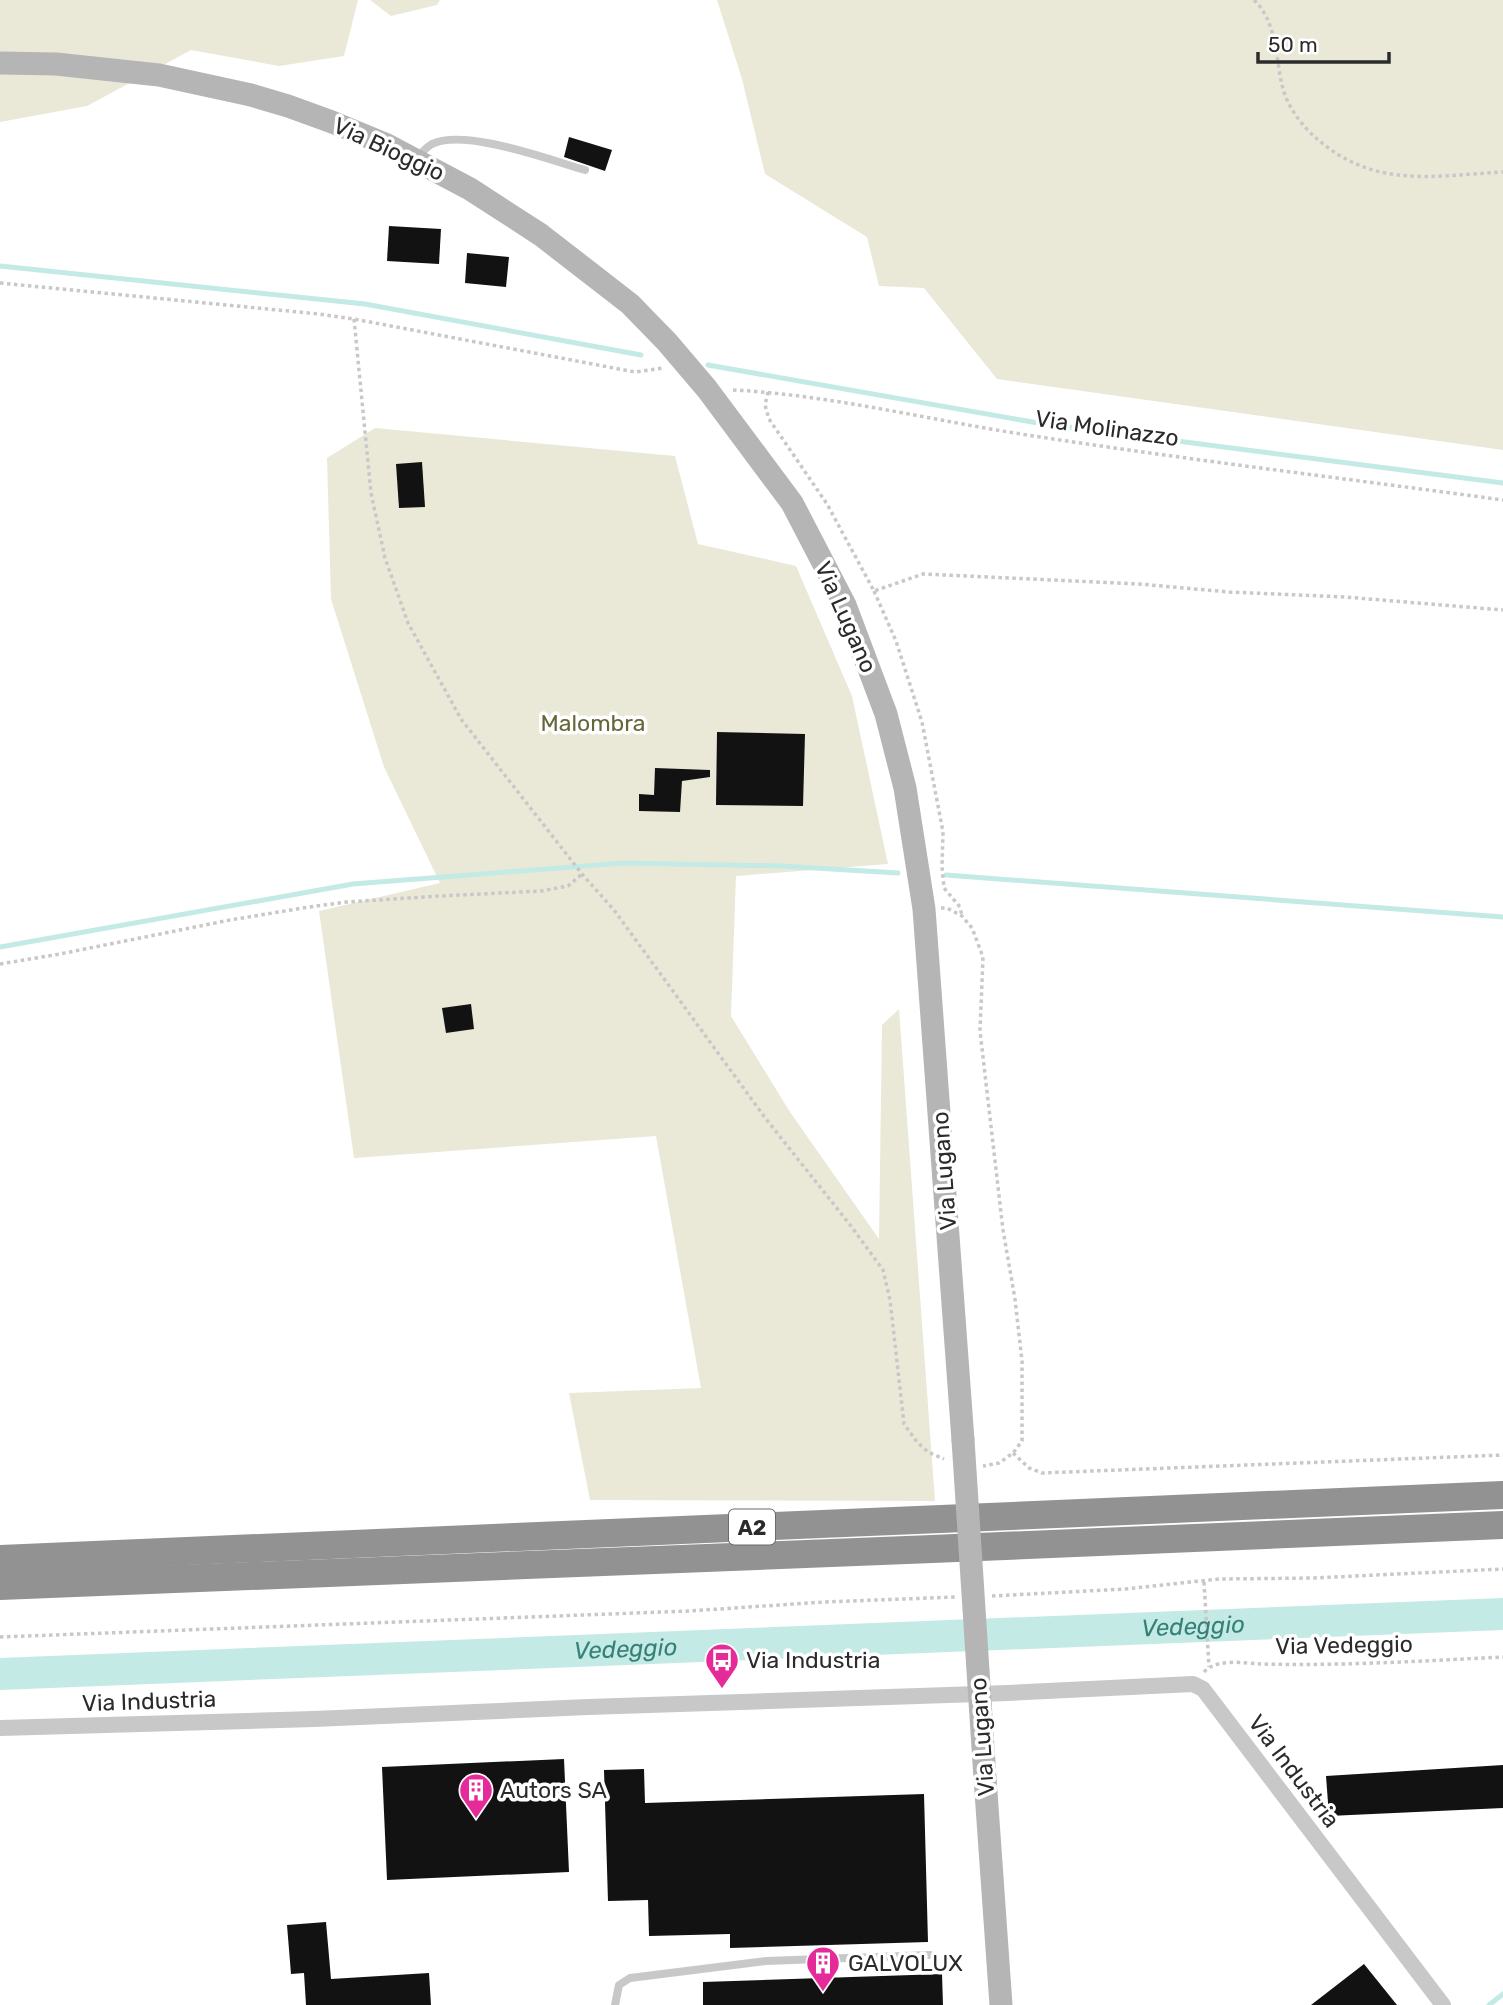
<svg xmlns="http://www.w3.org/2000/svg" width="1503" height="2005" viewBox="0 0 1503 2005" font-family="Rubik,sans-serif">
  <style>
    .green { fill: #eae9d8 }
    .lines { fill: none; stroke-linecap: round; stroke-linejoin: round }
    .stream { stroke: #c4eae5; stroke-width: 5 }
    .river { stroke: #c4eae5; stroke-width: 32 }
    .building { fill: #121212 }
    .path { stroke: #c8c8c8; stroke-width: 3.5; stroke-dasharray: 3.5 3.5; stroke-linecap: butt }
    .service { stroke: #c8c8c8; stroke-width: 8 }
    .minor { stroke: #c8c8c8; stroke-width: 16 }
    .secondary { stroke: #b5b5b5; stroke-width: 23 }
    .motorway { stroke: #929292; stroke-width: 28 }
    .secondary-bridge { stroke: #b5b5b5; stroke-width: 23 }
    .labels { text-anchor: middle; dominant-baseline: central; stroke-width: 7; stroke-linejoin: round; paint-order: stroke }
    .shield { fill: #fff; stroke: #6b6b6b; stroke-width: 2 }
    .shield-label { font-size: 21px; font-weight: bold; fill: #2b2b2b }
    .street-label { font-size: 23px; fill: #2b2b2b; stroke: #fff }
    .park-label { font-size: 23px; fill: #666639; stroke: #fff }
    .poi-label { font-size: 23px; fill: #2b2b2b; stroke: #fff; text-anchor: start }
    .water-label { font-size: 24px; font-style: italic; fill: #368177; stroke: #fff }
  </style>
  <rect width="100%" height="100%" fill="#fff"/>
  <g class="green">
    <polygon points="0,0 358,0 344,56 279,66 191,50 87,106 0,122"/>
    <polygon points="370,0 440,0 437,5 391,16"/>
    <polygon points="717,0 1503,0 1503,450 997,379 924,288 879,286 867,237 765,174 742,79"/>
    <polygon points="375,428 675,456 698,544 796,566 852,696 888,864 736,876 731,1016 790,1112 879,1239 882,1025 899,1009 935,1501 590,1500 569,1393 701,1388 656,1136 354,1158 319,911 440,883 384,767 331,599 327,458"/>
  </g>
  <g class="lines">
    <g class="stream">
      <polyline points="0,266 365,304 641,355"/>
      <polyline points="708,365 1038,423 1503,483"/>
      <polyline points="946,875 1503,917"/>
      <polyline points="0,947 353,884 624,863 782,866 898,873"/>
      <polyline points="1489,2005 1503,1994"/>
    </g>
    <path class="river" id="s1" d="M 0,1674 L 1503,1614"/>
  </g>
  <g class="building">
    <polygon points="569,137 612,150 605,171 564,157"/>
    <polygon points="389,226 441,229 439,264 387,261"/>
    <polygon points="467,253 509,257 506,287 465,283"/>
    <polygon points="422,462 425,507 399,508 396,464"/>
    <polygon points="717,732 805,734 803,806 716,805"/>
    <polygon points="655,768 710,770 710,777 682,781 680,812 639,811 639,794 654,795"/>
    <polygon points="471,1004 474,1029 446,1033 442,1008"/>
    <polygon points="564,1759 569,1872 387,1880 382,1767"/>
    <polygon points="1503,1765 1503,1808 1329,1816 1326,1776"/>
    <polygon points="644,1769 645,1803 924,1794 928,1942 730,1948 730,1934 649,1936 648,1900 608,1901 604,1770"/>
    <polygon points="326,1922 331,1979 429,1973 431,2005 306,2005 304,1973 291,1974 287,1925"/>
    <polygon points="1364,1964 1397,2005 1311,2005"/>
    <polygon points="942,1974 943,2005 703,2005 703,1982"/>
  </g>
  <g class="lines">
    <g class="path">
      <path d="M 1254,0 C 1278,23 1275,59 1283,89 C 1288,107 1302,126 1316,138 C 1374,189 1431,176 1503,172"/>
      <polyline points="0,283 319,314 354,319 635,372 664,368"/>
      <polyline points="354,319 371,493 385,558 408,623 461,719 582,874 614,910 766,1119 851,1226 883,1270 890,1300 904,1424 917,1442 928,1452 944,1459"/>
      <path d="M 733,390 C 830,395 925,419 1021,434 C 1181,459 1342,478 1503,500"/>
      <polyline points="768,392 765,405 769,419 827,504 874,591 923,574 1139,584 1229,592 1345,597 1503,610"/>
      <polyline points="874,591 896,641 922,722 943,832 942,867 944,888 960,907 962,916"/>
      <polyline points="941,908 947,908 962,916 972,928 983,957 980,1031 1003,1230 1015,1299 1022,1361 1022,1441 1013,1453 999,1463 983,1466"/>
      <polyline points="0,964 60,954 230,920 309,907 347,902 440,896 541,891 568,886 582,874"/>
      <polyline points="1013,1453 1029,1468 1042,1473 1503,1455"/>
      <polyline points="1204,1582 1209,1667"/>
      <polyline points="992,1596 1125,1589 1219,1579 1314,1578 1503,1569"/>
      <polyline points="0,1637 689,1611 824,1602 956,1597"/>
      <path d="M 1204,1672 C 1217,1658 1244,1663 1261,1664 C 1342,1666 1422,1661 1503,1657"/>
    </g>
    <g class="service">
      <path d="M 416,159 C 421,154 426,147 432,144 C 464,128 550,160 585,170"/>
      <polyline points="615,2005 619,1985 630,1978 766,1961 930,1955"/>
    </g>
    <polyline class="minor" points="0,1728 314,1719 588,1707 1008,1693 1193,1684 1203,1689 1443,2005"/>
    <g class="secondary">
      <polyline points="0,63 56,64 159,75 251,95 288,106 332,122 385,144 470,189 541,235 630,304 667,342 707,389 792,503 845,605 886,714 905,788 924,909 963,1440"/>
      <polyline points="985,1778 1001,2005"/>
    </g>
    <g class="motorway">
      <polyline points="0,1559 1503,1495"/>
      <polyline points="0,1586 932,1549 1503,1525"/>
    </g>
    <polyline class="secondary-bridge" points="963,1440 985,1778"/>
  </g>
  <defs>
    <g id="bus-pin" transform="scale(1.75)"><path d="M0 17L-7.5 6A9.5 9.5 0 1 1 7.5 6Z" fill="#e52b99" stroke="#fff"/><path d="M-5-6H5V4H4V6H2V4H-2V6H-4V4H-5ZM-3.5-4V0h7V-4ZM-3.5 1.2v1.5H-2V1.2ZM2 1.2v1.5H3.5V1.2Z" fill="#fff"/></g>
    <g id="building-pin" transform="scale(1.75)"><path d="M0 17L-7.5 6A9.5 9.5 0 1 1 7.5 6Z" fill="#e52b99" stroke="#fff"/><path d="M-4-6H4V6H1V3H-1V6H-4ZM-2.5-4.3h1.7v1.8h-1.7ZM.8-4.3h1.7v1.8H.8ZM-2.5-1h1.7V.8h-1.7ZM.8-1h1.7V.8H.8Z" fill="#fff"/></g>
  </defs>
  <g fill-rule="evenodd">
    <use href="#bus-pin" x="722" y="1660"/>
    <use href="#building-pin" x="476" y="1790"/>
    <use href="#building-pin" x="823" y="1963"/>
  </g>
  <g class="labels">
    <rect class="shield" x="729" y="1509.5" width="46" height="35" rx="5"/>
    <g class="shield-label">
      <text x="752" y="1527">A2</text>
    </g>
    <g class="street-label">
      <text transform="translate(389 149) rotate(25)">Via Bioggio</text>
      <text transform="translate(1107 428) rotate(8)">Via Molinazzo</text>
      <text transform="translate(846 617) rotate(66)">Via Lugano</text>
      <text transform="translate(944 1171) rotate(-94)">Via Lugano</text>
      <text transform="translate(1344 1645) rotate(-1)">Via Vedeggio</text>
      <text transform="translate(149 1701) rotate(-2)">Via Industria</text>
      <text transform="translate(982 1737) rotate(-94)">Via Lugano</text>
      <text transform="translate(1294 1771) rotate(53)">Via Industria</text>
    </g>
    <g class="park-label">
      <text x="593" y="723">Malombra</text>
    </g>
    <g class="poi-label">
      <text x="746" y="1660">Via Industria</text>
      <text x="500" y="1790">Autors SA</text>
      <text x="848" y="1963">GALVOLUX</text>
    </g>
    <g class="water-label">
      <text stroke="none"><textPath href="#s1" startOffset="1194">Vedeggio</textPath></text>
      <text stroke="none"><textPath href="#s1" startOffset="626">Vedeggio</textPath></text>
    </g>
  </g>
  <path d="M1258 52v10h131v-10" fill="none" stroke="#2b2b2b" stroke-width="3.5"/>
  <text x="1268" y="52" font-size="21" fill="#2b2b2b" stroke="#ffffff" stroke-width="5" paint-order="stroke">50 m</text>
</svg>
